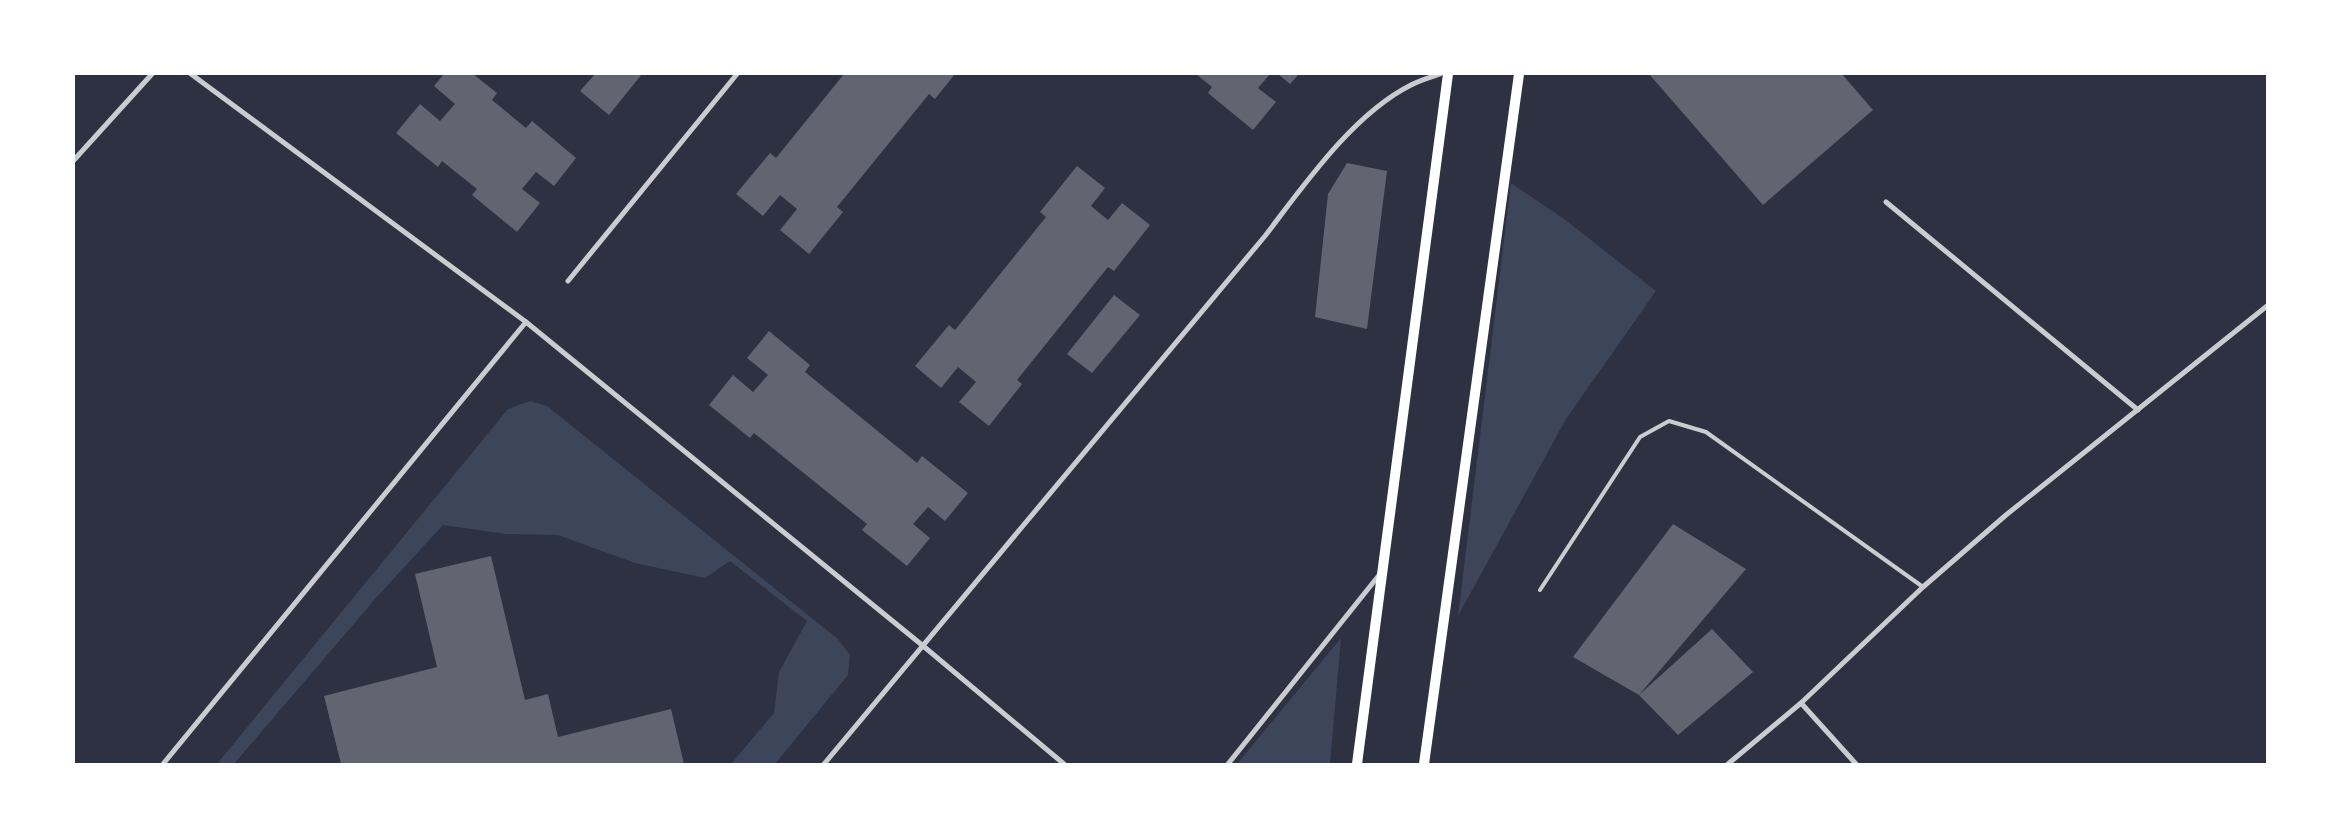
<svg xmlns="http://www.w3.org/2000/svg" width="2341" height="838" viewBox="0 0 2341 838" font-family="'Fira Sans Condensed',sans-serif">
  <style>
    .green { fill: #3c4559 }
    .building { fill: #626471 }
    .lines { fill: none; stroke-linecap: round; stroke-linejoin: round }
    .service { stroke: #caccd0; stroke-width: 4 }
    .minor { stroke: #caccd0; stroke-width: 5 }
    .secondary { stroke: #fff; stroke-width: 10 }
  </style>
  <rect width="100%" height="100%" fill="#2d3142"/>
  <g class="green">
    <polygon points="1511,183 1564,219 1656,291 1566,419 1458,616"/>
    <polygon points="530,401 547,406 838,639 850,655 848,675 775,764 731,764 774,713 779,672 807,621 730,561 705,578 635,563 558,535 506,534 443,525 376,598 234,764 217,764 508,409"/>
    <polygon points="1341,638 1330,764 1237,764"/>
  </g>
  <g class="building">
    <polygon points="444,74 473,74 497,93 492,100 526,128 532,121 576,158 554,186 536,172 522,189 540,203 517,232 472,195 477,189 442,161 438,167 396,133 420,104 440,121 455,104 434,86"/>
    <polygon points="595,74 642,74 609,115 580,91"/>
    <polygon points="844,74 955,74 935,99 929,94 837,207 843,212 809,254 780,230 797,209 780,195 763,216 736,194 770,153 776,158"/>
    <polygon points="1196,74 1270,74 1258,88 1276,102 1253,130 1208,93 1212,87"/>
    <polygon points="1278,74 1299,74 1290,84"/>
    <polygon points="1649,74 1842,74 1873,110 1763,205"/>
    <polygon points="1347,163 1387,171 1367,329 1315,317 1328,194"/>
    <polygon points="1077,166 1105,188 1091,206 1108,220 1122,203 1150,225 1114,271 1108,267 1017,380 1022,384 989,426 959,402 976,382 958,367 941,388 915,366 949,325 955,330 1046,217 1040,212"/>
    <polygon points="1114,295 1140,315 1092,373 1067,354"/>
    <polygon points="769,331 810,365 805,372 917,463 922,456 968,493 945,521 928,507 913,524 930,538 907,566 862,530 867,524 754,433 750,438 709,405 733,375 753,392 768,375 747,358"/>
    <polygon points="1673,524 1746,569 1639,695 1573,657"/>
    <polygon points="491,556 525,700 548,694 558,737 671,709 684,764 341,764 324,696 437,667 415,574"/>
    <polygon points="1712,629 1753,672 1678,735 1639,695"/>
  </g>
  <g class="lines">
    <polyline class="service" points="1540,590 1640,437 1669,421 1706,432 1923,587"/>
    <g class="minor">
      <polyline points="191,74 526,322 922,645 1064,764"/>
      <polyline points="74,160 152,74"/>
      <polyline points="1886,202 2138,410"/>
      <polyline points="568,281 737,74"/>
      <polyline points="1801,703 1856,764"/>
      <polyline points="163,764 526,322"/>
      <path d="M 824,764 L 1265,236 C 1304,185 1353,114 1411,85 C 1420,80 1431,77 1440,74"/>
      <polyline points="1228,764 1380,574"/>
      <polyline points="1728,764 1801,703 1923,587 2006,515 2267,306"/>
    </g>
    <g class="secondary">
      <polyline points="1357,764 1448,74"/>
      <polyline points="1424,764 1519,74"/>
    </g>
  </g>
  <rect width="2341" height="838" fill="none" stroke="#ffffff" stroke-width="150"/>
</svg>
